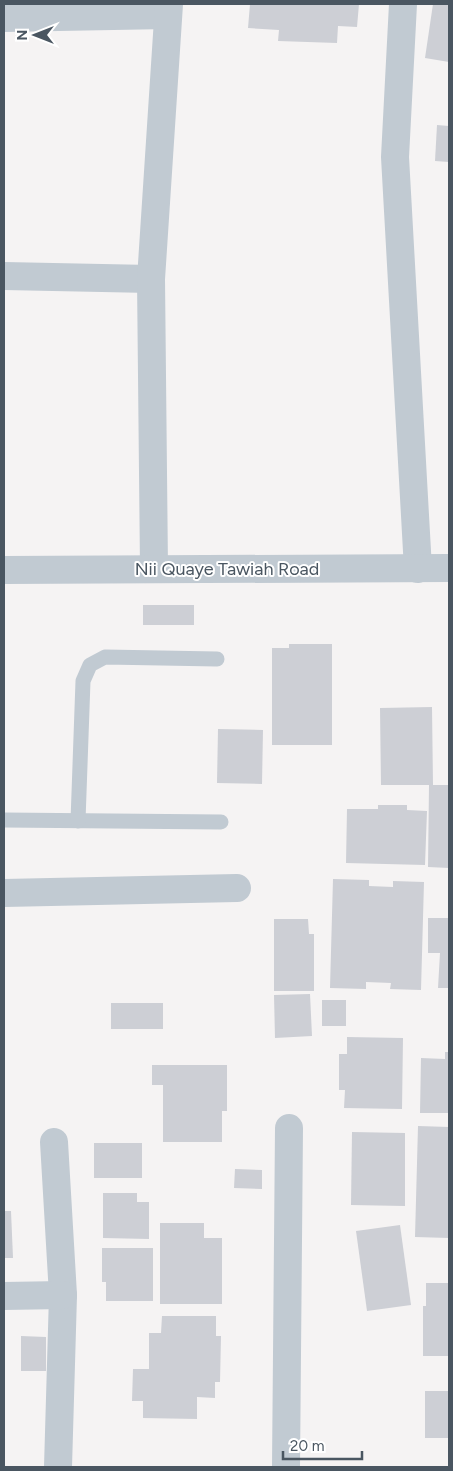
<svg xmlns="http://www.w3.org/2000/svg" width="453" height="1471" viewBox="0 0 453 1471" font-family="Figtree,sans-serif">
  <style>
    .building { fill: #cdcfd5 }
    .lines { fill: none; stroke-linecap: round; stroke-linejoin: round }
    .service { stroke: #c1cad2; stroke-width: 15 }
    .minor { stroke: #c1cad2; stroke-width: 28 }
    .labels { text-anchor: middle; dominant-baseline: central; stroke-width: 4; stroke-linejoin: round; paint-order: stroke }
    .street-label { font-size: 18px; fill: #4a5661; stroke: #fff }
  </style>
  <rect width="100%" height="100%" fill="#f5f3f3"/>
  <g class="building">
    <polygon points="250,4 359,4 357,27 338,26 337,43 278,41 279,30 248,28"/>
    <polygon points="433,4 449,4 449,62 425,58"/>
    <polygon points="437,125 449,126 449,162 435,161"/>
    <rect x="143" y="605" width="51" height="20"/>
    <polygon points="289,644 332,644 332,745 272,745 272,648 289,648"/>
    <polygon points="432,707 433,785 449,785 449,868 428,867 429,785 381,785 380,708"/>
    <polygon points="218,729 263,730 262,784 217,783"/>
    <polygon points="378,805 407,805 407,810 427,811 425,865 346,863 347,809 378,809"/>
    <polygon points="333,879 369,880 369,886 393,887 393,881 424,882 421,990 390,989 391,983 366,982 366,989 330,988"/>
    <polygon points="428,918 449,918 449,988 438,988 440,953 428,953"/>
    <polygon points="274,919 308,919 309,934 314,934 314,991 274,991"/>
    <polygon points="310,994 312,1036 275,1038 274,995"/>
    <rect x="322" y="1000" width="24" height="26"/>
    <rect x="111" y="1003" width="52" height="26"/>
    <polygon points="347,1037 403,1038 402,1109 344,1108 345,1090 339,1090 339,1054 347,1054"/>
    <polygon points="445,1052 449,1052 449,1113 420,1113 421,1058 445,1059"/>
    <polygon points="152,1065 227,1065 227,1111 222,1111 222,1142 163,1142 163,1085 152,1085"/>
    <polygon points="418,1126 449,1127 449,1238 415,1237"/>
    <polygon points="352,1132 405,1133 405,1206 351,1205"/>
    <rect x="94" y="1143" width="48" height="35"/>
    <polygon points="235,1169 262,1170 262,1189 234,1188"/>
    <polygon points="103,1193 137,1193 137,1202 149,1202 149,1239 103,1238"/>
    <polygon points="4,1211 11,1211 13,1258 4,1258"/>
    <polygon points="160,1223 204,1223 204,1238 222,1238 222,1304 160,1304"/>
    <polygon points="400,1225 411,1305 367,1311 356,1231"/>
    <polygon points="102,1248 153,1248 153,1301 106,1301 106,1282 102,1282"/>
    <polygon points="426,1283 449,1283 449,1356 423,1356 423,1306 426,1306"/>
    <polygon points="162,1316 216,1316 216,1336 221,1336 220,1382 215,1382 215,1398 197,1397 197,1419 143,1418 143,1401 132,1401 133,1369 149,1369 149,1333 161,1333"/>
    <polygon points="21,1336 46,1337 46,1371 21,1371"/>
    <rect x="425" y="1391" width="24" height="47"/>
  </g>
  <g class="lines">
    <g class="service">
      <polyline points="4,820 221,822"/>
      <polyline points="78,821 83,681 90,665 105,657 217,659"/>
    </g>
    <g class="minor">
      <polyline points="403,4 395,157 418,569"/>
      <polyline points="4,18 168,15"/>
      <polyline points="4,276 151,279"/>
      <polyline points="154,568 151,279 169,4"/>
      <polyline points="4,570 449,568"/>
      <polyline points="4,893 237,888"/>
      <polyline points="54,1142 63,1295 58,1467"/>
      <polyline points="4,1296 63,1295"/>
      <polyline points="286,1467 289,1128"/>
    </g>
  </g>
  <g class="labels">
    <g class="street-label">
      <text x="227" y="569">Nii Quaye Tawiah Road</text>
    </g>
  </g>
  <rect width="453" height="1471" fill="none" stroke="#4a5661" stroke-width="10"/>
  <g transform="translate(35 35) rotate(270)" stroke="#ffffff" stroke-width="4" paint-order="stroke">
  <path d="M0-4L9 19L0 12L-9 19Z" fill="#4a5661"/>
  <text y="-8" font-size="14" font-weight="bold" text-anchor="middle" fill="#4a5661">N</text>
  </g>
  <path d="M283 1451v8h79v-8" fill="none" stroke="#4a5661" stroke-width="2.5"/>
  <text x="290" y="1451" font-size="15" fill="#4a5661" stroke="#ffffff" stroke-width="4" paint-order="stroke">20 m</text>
</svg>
